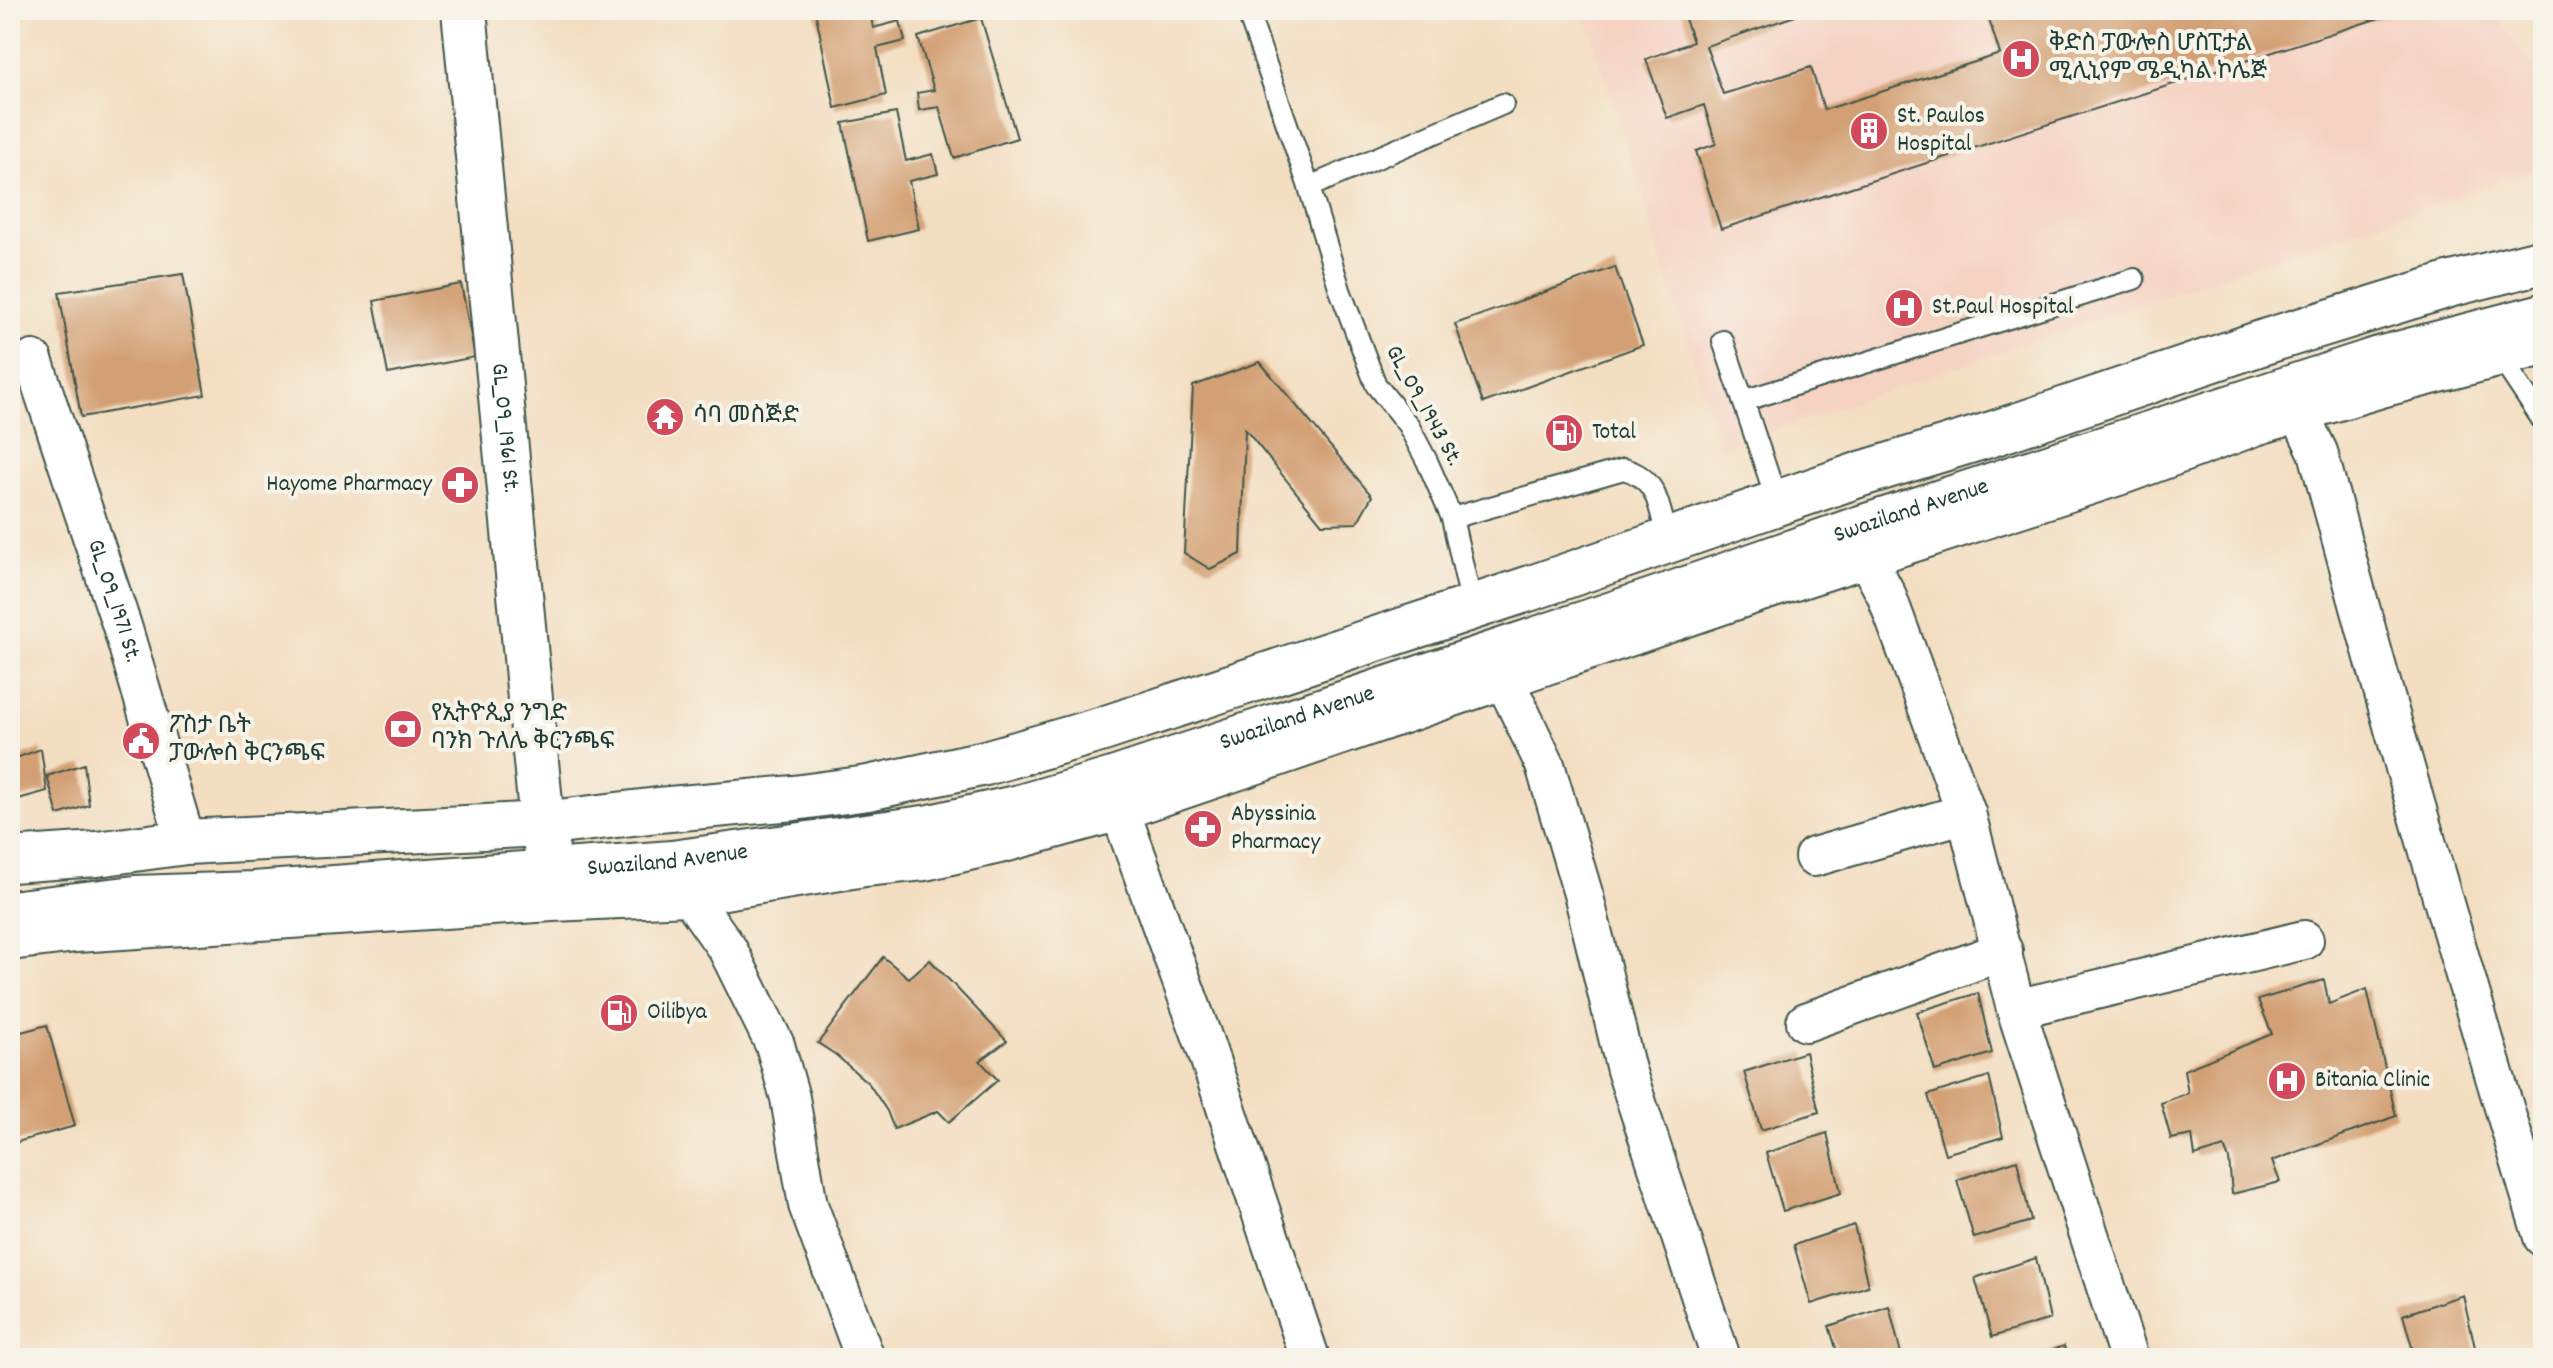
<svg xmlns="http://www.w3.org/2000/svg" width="2553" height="1368" viewBox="0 0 2553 1368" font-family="Dekko,'Noto Sans Ethiopic',sans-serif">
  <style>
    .built { fill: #f5d2c2 }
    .building { fill: #d3a075 }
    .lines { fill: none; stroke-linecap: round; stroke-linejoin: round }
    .service-casing { stroke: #3f5549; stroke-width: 24 }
    .minor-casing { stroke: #3f5549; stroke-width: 42 }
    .secondary-casing { stroke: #3f5549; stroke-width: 48 }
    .primary-casing { stroke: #3f5549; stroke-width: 48 }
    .service { stroke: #fff; stroke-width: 20 }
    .minor { stroke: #fff; stroke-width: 38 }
    .secondary { stroke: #fff; stroke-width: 44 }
    .primary { stroke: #fff; stroke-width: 44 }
    .labels { text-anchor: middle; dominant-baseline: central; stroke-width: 8; stroke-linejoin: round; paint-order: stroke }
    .poi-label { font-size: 24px; fill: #1f3d34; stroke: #f7f3e8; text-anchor: start }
    .street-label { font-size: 24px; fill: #1f3d34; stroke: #f7f3e8 }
  </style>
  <rect width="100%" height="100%" fill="#f7f3e8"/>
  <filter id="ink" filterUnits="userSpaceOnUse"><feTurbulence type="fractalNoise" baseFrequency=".0125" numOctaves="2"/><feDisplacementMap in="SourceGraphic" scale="16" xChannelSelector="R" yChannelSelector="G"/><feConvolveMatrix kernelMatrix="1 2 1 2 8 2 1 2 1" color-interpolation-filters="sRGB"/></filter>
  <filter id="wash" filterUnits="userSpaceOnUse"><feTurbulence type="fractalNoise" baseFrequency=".006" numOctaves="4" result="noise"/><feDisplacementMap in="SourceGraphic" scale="32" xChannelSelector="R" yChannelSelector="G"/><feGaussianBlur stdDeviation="1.8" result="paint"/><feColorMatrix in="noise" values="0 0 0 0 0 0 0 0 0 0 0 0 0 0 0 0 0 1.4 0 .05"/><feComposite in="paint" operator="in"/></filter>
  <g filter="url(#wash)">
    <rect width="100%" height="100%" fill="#f3dec1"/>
    <polygon class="built" points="1584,10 2493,10 2543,81 2543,167 1720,448"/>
    <g id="blocks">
      <g class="building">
        <polygon points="815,10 870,10 873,28 900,21 905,41 877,48 886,95 835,108"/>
        <polygon points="1682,10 1793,10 1795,16 1706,46 1723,94 1811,67 1824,110 2000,54 1986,10 2119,10 2121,15 2136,10 2401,11 1721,229 1696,151 1716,144 1704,105 1667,118 1646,59 1693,42"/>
        <polygon points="981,18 1017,138 954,158 939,107 919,110 917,93 934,90 918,37"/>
        <polygon points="896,113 906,161 933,154 938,174 909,181 919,229 868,241 843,123"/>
        <polygon points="1615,267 1643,345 1483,403 1455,324"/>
        <polygon points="183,274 205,395 81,417 59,292"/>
        <polygon points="461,284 475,357 388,374 374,301"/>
        <polygon points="1260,362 1372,496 1357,523 1322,524 1245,429 1241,554 1210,569 1184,553 1193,386"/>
        <polygon points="41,749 47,791 15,800 10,782 10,760"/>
        <polygon points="84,764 89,805 58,815 47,776"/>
        <polygon points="883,957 909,978 930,960 1007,1041 980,1061 998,1080 949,1122 938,1111 894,1129 887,1111 869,1084 836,1055 818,1043"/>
        <polygon points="2324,980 2329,1004 2367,989 2396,1116 2272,1161 2280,1182 2232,1194 2229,1159 2224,1147 2195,1156 2192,1135 2171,1139 2161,1103 2188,1093 2184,1070 2272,1034 2258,1000"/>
        <polygon points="1978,993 1992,1053 1935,1071 1917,1012"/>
        <polygon points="47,1025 75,1126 10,1144 10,1035"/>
        <polygon points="1805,1052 1819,1112 1761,1130 1744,1072"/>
        <polygon points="1989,1076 2003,1137 1945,1154 1928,1095"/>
        <polygon points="1827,1133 1841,1193 1783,1211 1766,1153"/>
        <polygon points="2017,1160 2031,1221 1974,1238 1957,1180"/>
        <polygon points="1854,1225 1868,1286 1811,1304 1794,1245"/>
        <polygon points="2036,1258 2050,1319 1992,1337 1975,1278"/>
        <polygon points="2463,1295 2477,1356 2415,1358 2403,1315"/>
        <polygon points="1889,1306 1902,1358 1839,1358 1829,1326"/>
        <polygon points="2064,1346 2067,1358 2030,1358 2030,1357"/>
      </g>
    </g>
  </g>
  <g filter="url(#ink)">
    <use href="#blocks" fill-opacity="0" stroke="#3f5549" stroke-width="2"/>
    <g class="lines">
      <g class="service-casing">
        <g id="service">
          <polyline points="1247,10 1309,187 1340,290 1376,385 1408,425 1427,461 1452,518 1472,606"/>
          <polyline points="1309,187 1503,104"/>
          <polyline points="1723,341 1778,504"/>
          <polyline points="2499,355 2543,421"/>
          <polyline points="1743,401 2134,279"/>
          <path d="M 1452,518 L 1624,469 C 1660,479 1659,510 1668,541"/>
        </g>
      </g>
      <g class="minor-casing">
        <g id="minor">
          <path id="s1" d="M 33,360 L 122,626 L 186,842"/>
          <path d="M 2298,411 L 2318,452 C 2388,715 2464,976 2543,1237"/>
          <polyline points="1865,555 1886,594 1966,813 2016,1009 2129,1358"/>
          <polyline points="1503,677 1545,765 1584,897 1626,1070 1721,1358"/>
          <polyline points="1119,808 1205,1045 1310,1358"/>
          <polyline points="1814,857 1966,813"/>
          <polyline points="688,893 728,950 775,1045 790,1098 808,1205 865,1358"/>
          <polyline points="2016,1009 2304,940"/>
          <polyline points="1806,1022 2003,951"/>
        </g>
      </g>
      <g class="secondary-casing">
        <g id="secondary">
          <path id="s2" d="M 464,10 L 542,824 L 547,851"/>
          <polyline points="10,860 97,854 186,842 542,824 658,810 794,798 868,788 985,763 1103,729 1543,584 1861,474 1992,434 2267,341 2452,284 2543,261"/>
          <polyline points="10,938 76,930 290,916 552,899 688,893 864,864 924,858 1003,840 1119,808 1748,593 2124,471 2255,423 2381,385 2543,343"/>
        </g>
      </g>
      <g class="primary-casing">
        <g id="primary">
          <path id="s3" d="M 10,913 L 135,898 L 253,894 L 672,863 L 931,827 L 1020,807 L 1113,780 L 1658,599 L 1855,530 L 2290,388 L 2379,359 L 2543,316"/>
        </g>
      </g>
      <use href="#service" class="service"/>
      <use href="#minor" class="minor"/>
      <use href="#secondary" class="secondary"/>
      <use href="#primary" class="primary"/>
    </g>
  </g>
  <defs>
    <g id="hospital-disc" transform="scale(2)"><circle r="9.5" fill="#d1495b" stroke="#f7f3e8"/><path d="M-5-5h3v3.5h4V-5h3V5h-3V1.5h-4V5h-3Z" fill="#fff"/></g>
    <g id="building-disc" transform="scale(2)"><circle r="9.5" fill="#d1495b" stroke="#f7f3e8"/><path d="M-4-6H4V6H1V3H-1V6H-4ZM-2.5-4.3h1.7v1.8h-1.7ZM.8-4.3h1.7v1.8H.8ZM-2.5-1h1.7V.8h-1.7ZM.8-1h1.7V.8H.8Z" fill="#fff"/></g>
    <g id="temple-disc" transform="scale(2)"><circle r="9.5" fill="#d1495b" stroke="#f7f3e8"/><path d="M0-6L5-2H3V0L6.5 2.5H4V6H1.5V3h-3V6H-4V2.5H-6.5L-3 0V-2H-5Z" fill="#fff"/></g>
    <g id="fuel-disc" transform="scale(2)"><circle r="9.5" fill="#d1495b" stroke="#f7f3e8"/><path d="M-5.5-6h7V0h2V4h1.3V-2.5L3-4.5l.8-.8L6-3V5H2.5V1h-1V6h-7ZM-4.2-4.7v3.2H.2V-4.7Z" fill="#fff"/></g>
    <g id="pharmacy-disc" transform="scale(2)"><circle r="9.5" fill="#d1495b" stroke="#f7f3e8"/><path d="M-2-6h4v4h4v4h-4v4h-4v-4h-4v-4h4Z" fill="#fff"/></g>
    <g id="bank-disc" transform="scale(2)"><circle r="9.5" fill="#d1495b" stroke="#f7f3e8"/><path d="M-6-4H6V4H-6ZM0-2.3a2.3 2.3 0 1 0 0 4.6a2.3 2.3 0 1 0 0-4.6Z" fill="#fff"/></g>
    <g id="civic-disc" transform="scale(2)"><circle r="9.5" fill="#d1495b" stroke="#f7f3e8"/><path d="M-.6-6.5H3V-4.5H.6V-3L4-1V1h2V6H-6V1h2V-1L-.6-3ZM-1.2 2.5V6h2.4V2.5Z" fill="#fff"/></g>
  </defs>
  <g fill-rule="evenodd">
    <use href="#hospital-disc" x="2021" y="59"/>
    <use href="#building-disc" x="1869" y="131"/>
    <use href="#hospital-disc" x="1904" y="308"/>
    <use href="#temple-disc" x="665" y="417"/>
    <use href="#fuel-disc" x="1564" y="433"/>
    <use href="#pharmacy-disc" x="460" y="485"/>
    <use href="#bank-disc" x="403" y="729"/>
    <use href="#civic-disc" x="141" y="741"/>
    <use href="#pharmacy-disc" x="1203" y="829"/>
    <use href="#fuel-disc" x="619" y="1013"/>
    <use href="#hospital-disc" x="2287" y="1081"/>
  </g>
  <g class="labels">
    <g class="poi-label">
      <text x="2049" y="45">ቅድስ ፓውሎስ ሆስፒታል<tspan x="2049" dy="28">ሚሊኒየም ሜዲካል ኮሌጅ</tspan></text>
      <text x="1897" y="117">St. Paulos<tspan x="1897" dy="28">Hospital</tspan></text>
      <text x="1932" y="308">St.Paul Hospital</text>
      <text x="693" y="417">ሳባ መስጅድ</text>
      <text x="1592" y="433">Total</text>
      <text x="432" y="485" text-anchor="end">Hayome Pharmacy</text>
      <text x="431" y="715">የኢትዮጲያ ንግድ<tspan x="431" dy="28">ባንክ ጉለሌ ቅርንጫፍ</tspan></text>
      <text x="169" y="727">ፖስታ ቤት<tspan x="169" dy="28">ፓውሎስ ቅርንጫፍ</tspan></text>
      <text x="1231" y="815">Abyssinia<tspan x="1231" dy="28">Pharmacy</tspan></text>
      <text x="647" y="1013">Oilibya</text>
      <text x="2315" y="1081">Bitania Clinic</text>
    </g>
    <g class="street-label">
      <text transform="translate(1423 406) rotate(61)">GL_09_1943 St.</text>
      <text stroke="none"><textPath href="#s2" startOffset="420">GL_09_1961 St.</textPath></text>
      <text stroke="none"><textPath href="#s3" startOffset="1956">Swaziland Avenue</textPath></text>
      <text stroke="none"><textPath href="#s1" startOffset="254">GL_09_1971 St.</textPath></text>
      <text stroke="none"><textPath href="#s3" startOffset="1308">Swaziland Avenue</textPath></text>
      <text stroke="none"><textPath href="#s3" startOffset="660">Swaziland Avenue</textPath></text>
    </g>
  </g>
  <rect width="2553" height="1368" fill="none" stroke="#f7f3e8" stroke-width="40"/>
</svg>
